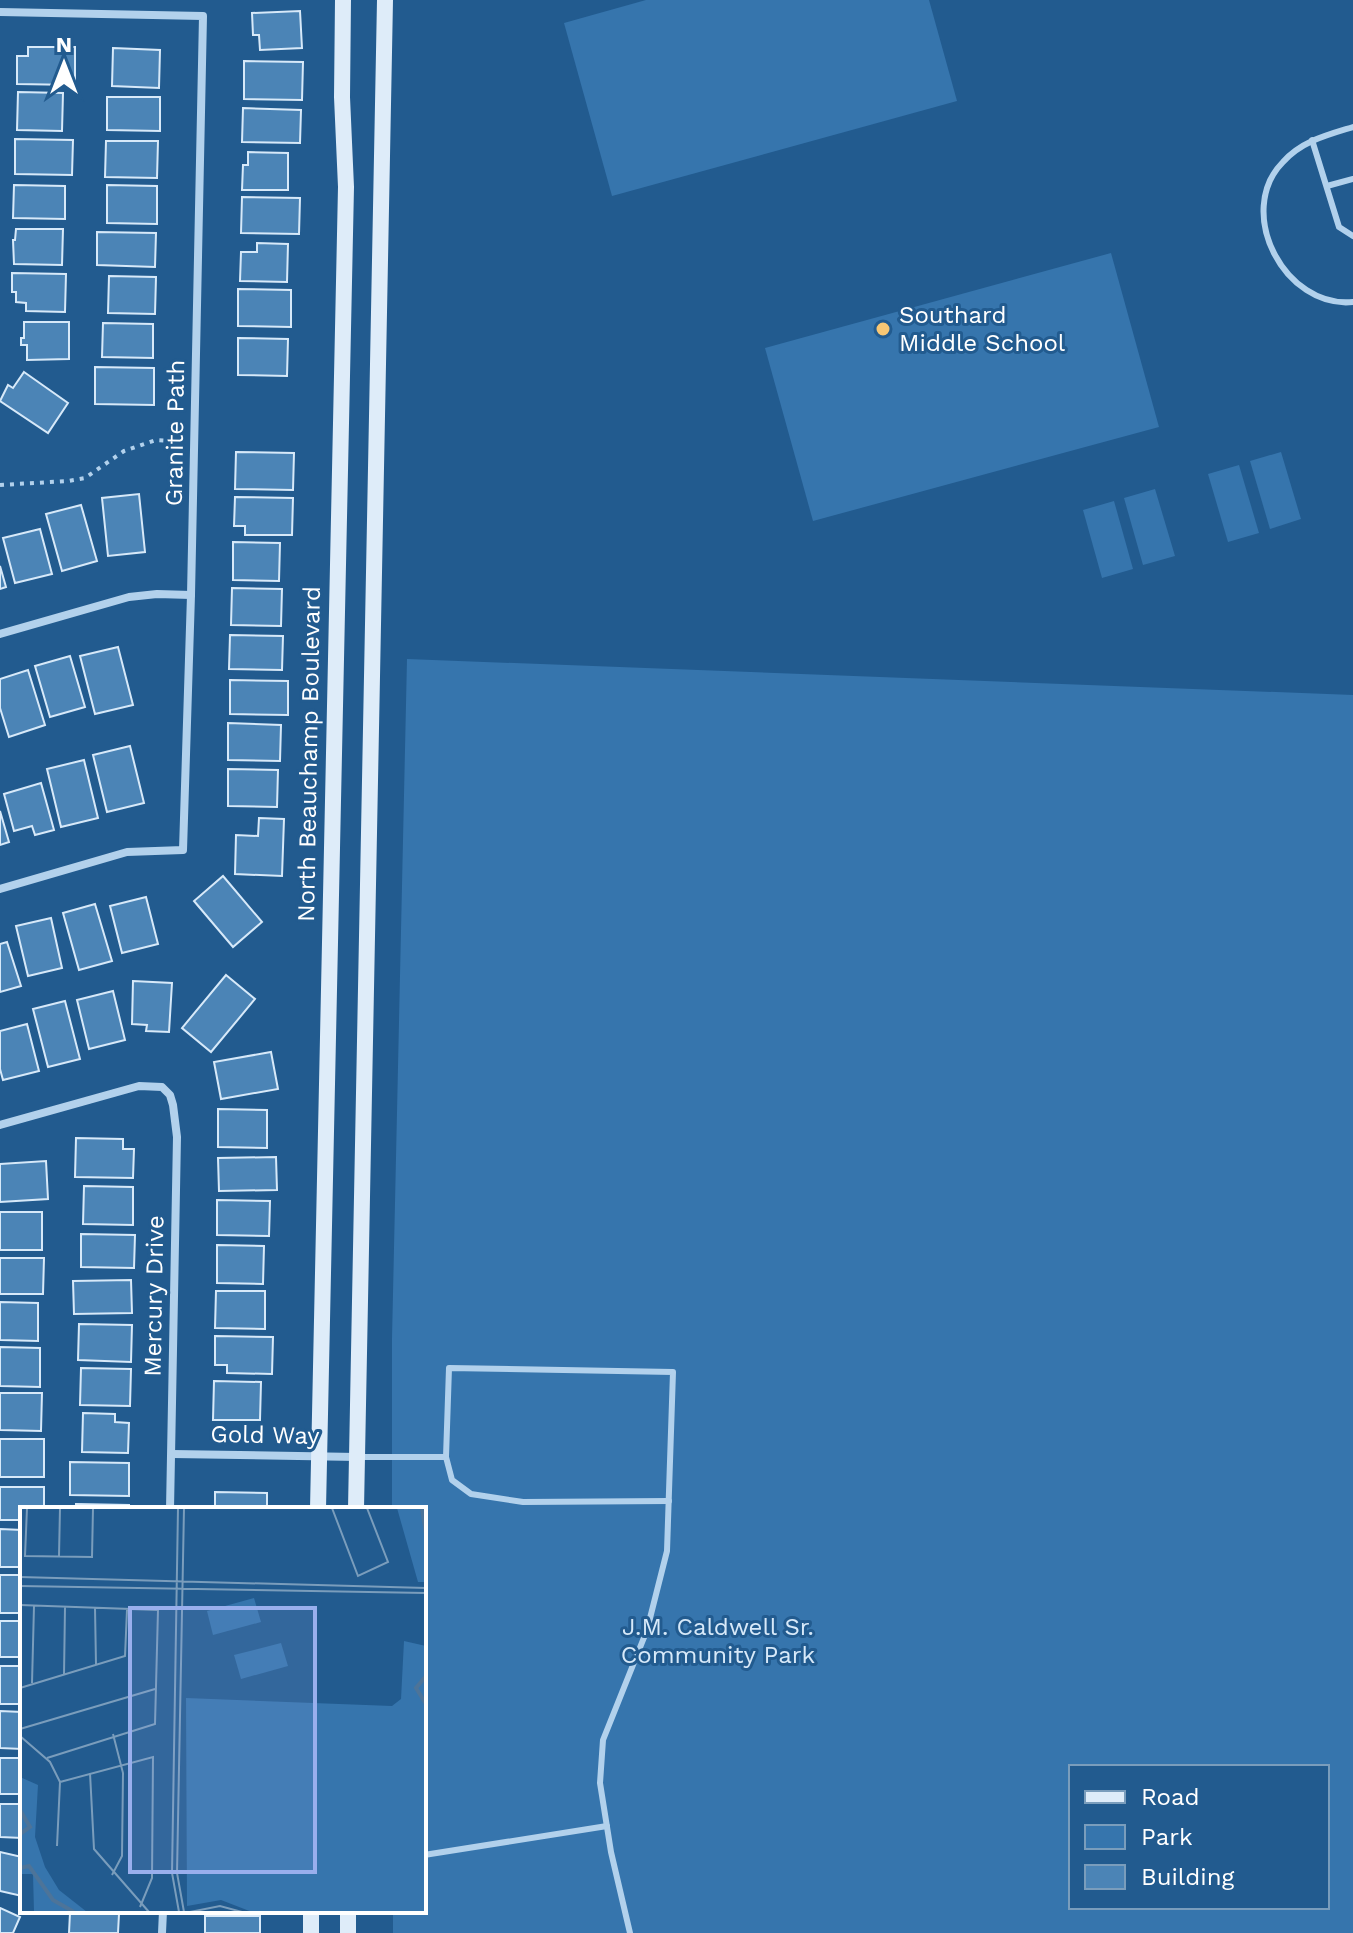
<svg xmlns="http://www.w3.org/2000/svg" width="1353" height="1933" viewBox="0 0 1353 1933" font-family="'Work Sans',sans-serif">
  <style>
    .green { fill: #3675ad; fill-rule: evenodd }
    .building { fill: #4b84b6; stroke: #d7e9f9; stroke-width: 2 }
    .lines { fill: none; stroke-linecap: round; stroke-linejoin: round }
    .path { stroke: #b2d1ec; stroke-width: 4; stroke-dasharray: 4 6; stroke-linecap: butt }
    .lane { stroke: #b2d1ec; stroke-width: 6 }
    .street { stroke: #b2d1ec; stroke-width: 8 }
    .secondary { stroke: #deecf9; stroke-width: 16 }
    .poi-dot { fill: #f8c774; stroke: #225b8f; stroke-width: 3 }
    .labels { text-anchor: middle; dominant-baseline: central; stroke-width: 6; stroke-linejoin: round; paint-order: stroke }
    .poi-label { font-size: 24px; fill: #fff; stroke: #225b8f; text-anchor: start }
    .street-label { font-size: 24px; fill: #fff; stroke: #225b8f }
    .park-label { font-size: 24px; fill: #d7e9f9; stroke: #225b8f }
    .inset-river { fill: none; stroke: #4d7499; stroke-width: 4 }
    .inset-road { fill: none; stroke: #7a9dbc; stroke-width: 2 }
    .view { fill: #99afed; fill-opacity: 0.15; stroke: #99afed; stroke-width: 4 }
    .inset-edge { fill: none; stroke: #fff; stroke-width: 4 }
  </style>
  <rect width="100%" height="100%" fill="#225b8f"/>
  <g class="green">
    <polygon points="646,0 929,0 957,101 612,196 564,23"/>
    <polygon points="1111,253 1159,427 813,521 765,348"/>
    <polygon points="1281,452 1301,519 1270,529 1250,461"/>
    <polygon points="1239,465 1259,533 1228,542 1208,474"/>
    <polygon points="1155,489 1175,556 1143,565 1124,498"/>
    <polygon points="1114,501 1133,569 1102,578 1083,510"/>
    <path d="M 407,659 L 1353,695 L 1353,1933 L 393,1933 L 393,1911 L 424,1911 L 424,1509 L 392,1509 L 392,1339 ZM 1071,1767 L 1327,1767 L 1327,1907 L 1071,1907 Z"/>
  </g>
  <g class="building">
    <polygon points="300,11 302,48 260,50 259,35 253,35 252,13"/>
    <polygon points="28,47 75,47 75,85 17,84 17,56 28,56"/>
    <polygon points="113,48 160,50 159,88 112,86"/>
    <polygon points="244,61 303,62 302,100 244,99"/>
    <polygon points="18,92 63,93 62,131 17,130"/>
    <polygon points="107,97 160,97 160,131 107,130"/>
    <polygon points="243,108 301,110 300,143 242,142"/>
    <polygon points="15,139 73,140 72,175 15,174"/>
    <polygon points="106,141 158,141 157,178 105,177"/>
    <polygon points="248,152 288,153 288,190 242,190 243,165 248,165"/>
    <polygon points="14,185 65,186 65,219 13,218"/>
    <polygon points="107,185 157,186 157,224 107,223"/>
    <polygon points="242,197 300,198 299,234 241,233"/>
    <polygon points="16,229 63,229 62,265 14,264 13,240 15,240"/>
    <polygon points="97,232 156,233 155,267 97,265"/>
    <polygon points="257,243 288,244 287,282 240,281 241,252 257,252"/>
    <polygon points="12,273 66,274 65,312 26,311 26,303 16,302 16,292 12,292"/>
    <polygon points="109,276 156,277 155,314 108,313"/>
    <polygon points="238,289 291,290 291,327 238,326"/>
    <polygon points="24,322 69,322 69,359 27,360 27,345 21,345 21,338 24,338"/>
    <polygon points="103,323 153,324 153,358 102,357"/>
    <polygon points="238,338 288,339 287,376 238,375"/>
    <polygon points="95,367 154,368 154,405 95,404"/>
    <polygon points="24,372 68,403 48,433 0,401 8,385 13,388"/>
    <polygon points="236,452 294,453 293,490 235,489"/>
    <polygon points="139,494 145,552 108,556 102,498"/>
    <polygon points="235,497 293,498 292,535 245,535 245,526 234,526"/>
    <polygon points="81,505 97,561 62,571 46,514"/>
    <polygon points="40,529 52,574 15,583 3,538"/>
    <polygon points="233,542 280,543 279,581 233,580"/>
    <polygon points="0,566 6,587 0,589"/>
    <polygon points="232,588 282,589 281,626 231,625"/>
    <polygon points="230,635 283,636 282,670 229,669"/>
    <polygon points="118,647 133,705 95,714 80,656"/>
    <polygon points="70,656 85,707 50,717 35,666"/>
    <polygon points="28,670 45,725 9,737 0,708 0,679"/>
    <polygon points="230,680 288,681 288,715 230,714"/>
    <polygon points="228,723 281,725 280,761 228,760"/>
    <polygon points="130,746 144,803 107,812 93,755"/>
    <polygon points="84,760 98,818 61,827 47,769"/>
    <polygon points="228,769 278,770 277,807 228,806"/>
    <polygon points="41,783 54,830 35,835 32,826 14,831 4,794"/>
    <polygon points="0,811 9,842 0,845"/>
    <polygon points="259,818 284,819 282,876 235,874 236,835 258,836"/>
    <polygon points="223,876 262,922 233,947 194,901"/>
    <polygon points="146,897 158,944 122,953 110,906"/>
    <polygon points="95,904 112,961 79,970 63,913"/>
    <polygon points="51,918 62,968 28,976 16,926"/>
    <polygon points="7,942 21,986 0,992 0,944"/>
    <polygon points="226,975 255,999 211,1052 182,1028"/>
    <polygon points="133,981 172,983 169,1032 146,1031 147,1025 132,1024"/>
    <polygon points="113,991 125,1040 89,1049 77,1000"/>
    <polygon points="65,1001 80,1059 48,1067 33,1009"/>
    <polygon points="27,1024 39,1071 3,1080 0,1069 0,1031"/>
    <polygon points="271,1052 278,1089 221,1099 214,1062"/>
    <polygon points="218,1109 267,1110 267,1148 218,1147"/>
    <polygon points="76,1138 123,1139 123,1149 134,1149 133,1178 75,1177"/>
    <polygon points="276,1157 277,1190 219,1191 218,1158"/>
    <polygon points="46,1161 48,1199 0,1202 0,1164"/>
    <polygon points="84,1186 133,1187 133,1225 83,1224"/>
    <polygon points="217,1200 270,1201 269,1236 217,1235"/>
    <rect x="0" y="1212" width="42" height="38"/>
    <polygon points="81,1234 135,1235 134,1268 81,1267"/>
    <polygon points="217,1245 264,1246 263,1284 217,1283"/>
    <polygon points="0,1258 44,1258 43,1294 0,1294"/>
    <polygon points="131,1280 132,1313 74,1314 73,1281"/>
    <polygon points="216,1291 265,1291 265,1329 215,1328"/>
    <polygon points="0,1302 38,1303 38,1341 0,1340"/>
    <polygon points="79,1324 132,1325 131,1362 78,1360"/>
    <polygon points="215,1336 273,1337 272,1374 227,1373 227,1365 215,1365"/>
    <polygon points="0,1347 40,1348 40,1387 0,1386"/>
    <polygon points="81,1368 131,1369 130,1406 80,1405"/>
    <polygon points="214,1381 261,1382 260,1420 213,1420"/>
    <polygon points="0,1393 42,1393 41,1431 0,1430"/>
    <polygon points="83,1413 115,1414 115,1422 129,1423 128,1453 82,1452"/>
    <rect x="0" y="1439" width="44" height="38"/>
    <polygon points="70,1462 129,1463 129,1496 70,1495"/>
    <polygon points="0,1487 44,1487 44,1509 22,1509 22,1520 0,1520"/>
    <polygon points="215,1492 267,1493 267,1509 215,1509"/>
    <polygon points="76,1504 129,1505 129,1509 76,1509"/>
    <polygon points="0,1529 22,1530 22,1567 0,1567"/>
    <rect x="0" y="1575" width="22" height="38"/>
    <rect x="0" y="1621" width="22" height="36"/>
    <rect x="0" y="1666" width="22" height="38"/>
    <polygon points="0,1711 22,1712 22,1749 0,1748"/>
    <rect x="0" y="1758" width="22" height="36"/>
    <polygon points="0,1804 22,1804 22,1838 0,1837"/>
    <polygon points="0,1852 22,1857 22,1896 0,1891"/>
    <polygon points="0,1908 20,1917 13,1933 0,1933"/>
    <polygon points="70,1913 119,1914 118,1933 69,1933"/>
    <rect x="205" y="1916" width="55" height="17"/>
  </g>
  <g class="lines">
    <polyline class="path" points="0,485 68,481 85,478 124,451 156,440 175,441"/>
    <g class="lane">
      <path d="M 1353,127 C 1327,135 1302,141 1283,162 C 1234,212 1285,309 1353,302"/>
      <polyline points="1312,140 1339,227 1353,236"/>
      <polyline points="1327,186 1353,179"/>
      <polyline points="357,1457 446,1457 449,1368 673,1372 667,1551 647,1630 603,1740 600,1783 611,1852 630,1933"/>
      <polyline points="446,1457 452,1480 471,1494 523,1502 669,1501"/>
      <polyline points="424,1855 607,1826"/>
    </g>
    <g class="street">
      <polyline points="0,12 203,16 191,595 183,850 127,852 0,889"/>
      <polyline points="0,634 129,597 157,594 191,595"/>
      <polyline points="0,1125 139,1086 162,1087 170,1095 173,1105 177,1137 170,1509"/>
      <polyline points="172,1454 357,1457"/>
      <polyline points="162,1933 163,1911"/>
    </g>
    <g class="secondary">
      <polyline points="318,1509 346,187 342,97 343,0"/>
      <polyline points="356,1509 385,0"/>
      <polyline points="311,1933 311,1911"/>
      <polyline points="348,1933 348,1911"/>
    </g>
  </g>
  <circle class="poi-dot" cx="883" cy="329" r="8"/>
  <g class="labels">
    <g class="poi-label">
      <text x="899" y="315">Southard<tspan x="899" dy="28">Middle School</tspan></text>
    </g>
    <g class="street-label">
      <text transform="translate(175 433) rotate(-89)">Granite Path</text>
      <text transform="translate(309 754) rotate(-89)">North Beauchamp Boulevard</text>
      <text transform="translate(154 1296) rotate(-89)">Mercury Drive</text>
      <text transform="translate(265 1435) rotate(1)">Gold Way</text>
    </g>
    <g class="park-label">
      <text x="718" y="1627">J.M. Caldwell Sr.<tspan x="718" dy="28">Community Park</tspan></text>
    </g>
  </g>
  <g transform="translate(20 1507)">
    <rect width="406" height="406" fill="#225b8f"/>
    <path d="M 377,1 L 406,1 L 406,75 L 398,75 ZM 234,91 L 241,115 L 193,128 L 187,104 ZM 384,134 L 406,139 L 406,405 L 232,405 L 201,393 L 167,399 L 166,191 L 372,199 L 381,192 ZM 261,136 L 268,159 L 221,172 L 214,148 ZM 0,270 L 18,278 L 15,330 L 25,360 L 39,383 L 67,405 L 14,405 L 13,367 L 0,367 Z" fill="#3675ad"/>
    <path class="inset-river" d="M 402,1 L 406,27M 406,169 L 396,181 L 406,197M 0,303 L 10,320 L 0,327M 0,361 L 9,359 L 33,393 L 54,405"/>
    <path class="inset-road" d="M 7,1 L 5,49 L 72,50 L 73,1M 158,1 L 152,366 L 159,405M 312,1 L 338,69 L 368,55 L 347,1M 39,49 L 40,1M 0,70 L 406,81M 0,79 L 406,86M 0,98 L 138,103 L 135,217 L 27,251M 75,101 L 76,158M 44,168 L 45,100M 12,176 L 14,99M 0,181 L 105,149 L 107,103M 0,222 L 135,182M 0,229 L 30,255 L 40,275 L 37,339M 70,266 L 74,342 L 129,405M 40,275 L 133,250 L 132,371 L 120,400M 92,368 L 102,349 L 103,266 L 93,227M 164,405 L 157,366 L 164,1M 170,405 L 200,399 L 222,405"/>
    <path class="view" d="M 110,101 L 295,101 L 295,365 L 110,365 Z"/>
    <rect width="406" height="406" class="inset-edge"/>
  </g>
  <rect x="1069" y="1765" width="260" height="144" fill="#225b8f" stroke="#7a9dbc" stroke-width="2"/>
  <rect x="1085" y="1791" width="40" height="12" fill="#deecf9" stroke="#7a9dbc" stroke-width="2"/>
  <text x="1141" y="1805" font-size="24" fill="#ffffff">Road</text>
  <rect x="1085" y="1825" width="40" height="24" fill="#3675ad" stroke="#7a9dbc" stroke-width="2"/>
  <text x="1141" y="1845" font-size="24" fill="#ffffff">Park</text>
  <rect x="1085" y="1865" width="40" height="24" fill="#4b84b6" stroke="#7a9dbc" stroke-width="2"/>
  <text x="1141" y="1885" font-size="24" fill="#ffffff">Building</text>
  <g transform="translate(64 64)" stroke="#225b8f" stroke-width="6" paint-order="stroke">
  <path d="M0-6L14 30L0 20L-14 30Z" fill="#ffffff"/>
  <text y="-12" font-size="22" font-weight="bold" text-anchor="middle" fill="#ffffff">N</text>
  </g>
</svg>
